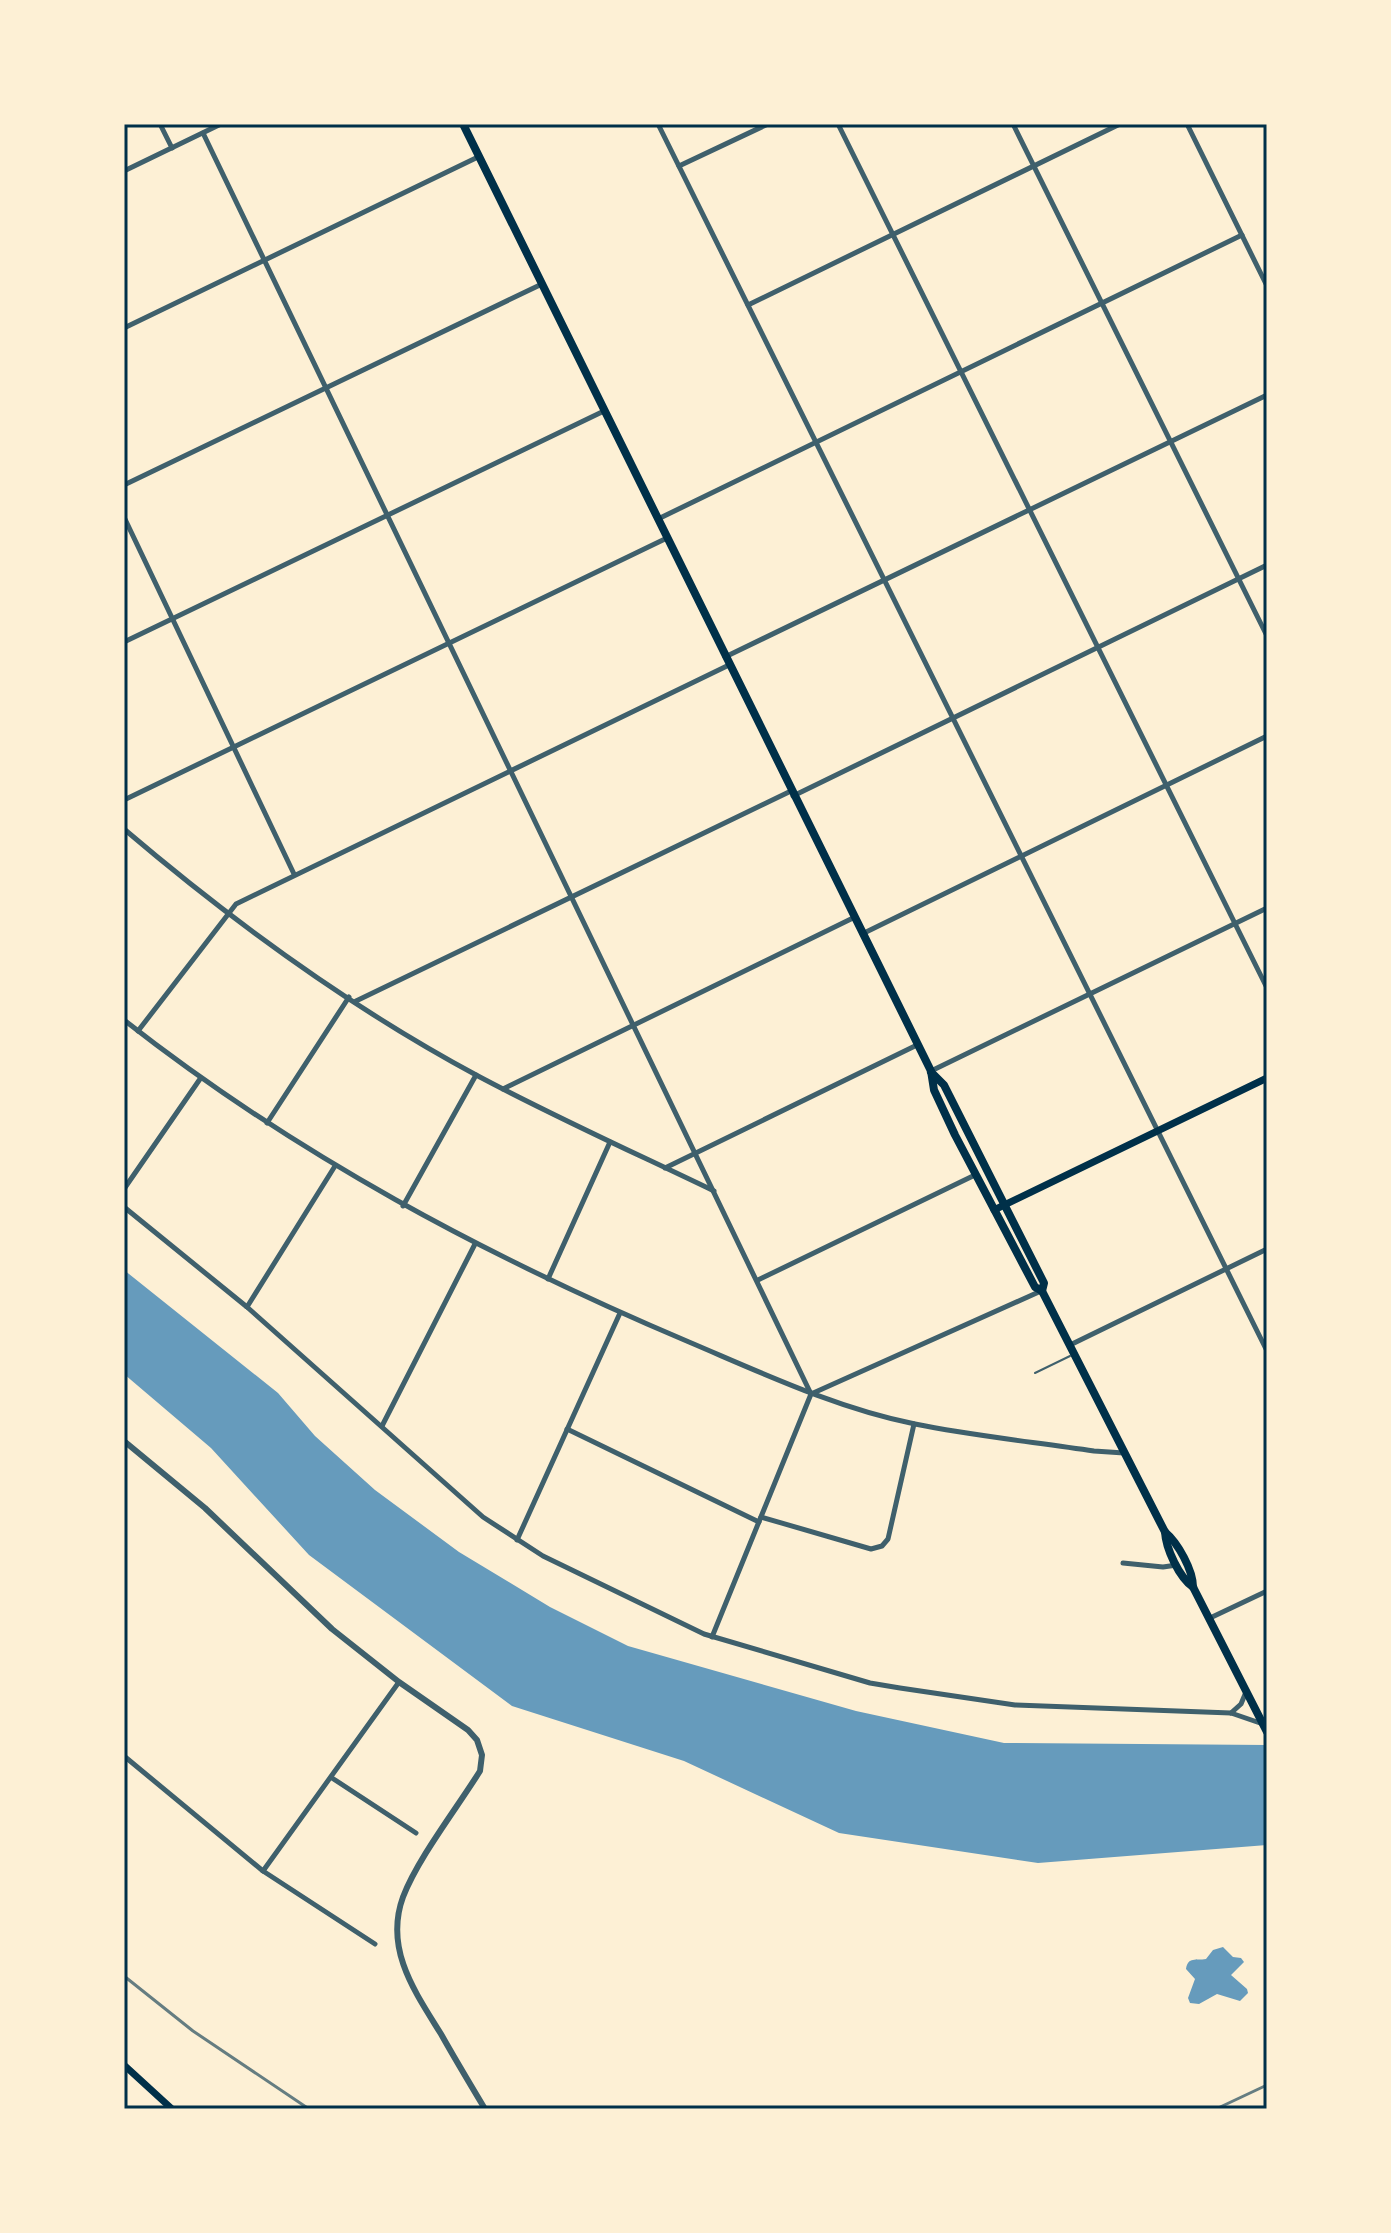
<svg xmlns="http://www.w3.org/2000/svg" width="1391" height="2233" viewBox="0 0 1391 2233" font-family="'Archivo Narrow',sans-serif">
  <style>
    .water { fill: #669bbc }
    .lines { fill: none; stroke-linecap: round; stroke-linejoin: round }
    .service { stroke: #3f606c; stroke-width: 2 }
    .minor { stroke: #3f606c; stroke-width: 5 }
    .tertiary { stroke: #3f606c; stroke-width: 6 }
    .secondary { stroke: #003049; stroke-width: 7 }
    .primary { stroke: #003049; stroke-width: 8 }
    .rail { stroke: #657d81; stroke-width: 3 }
    .neatline { fill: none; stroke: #003049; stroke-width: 3 }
  </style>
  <rect width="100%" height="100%" fill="#fdf0d5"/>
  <g class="water">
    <polygon points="124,1270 278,1393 315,1436 375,1490 459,1552 550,1607 628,1646 856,1711 1004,1743 1267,1745 1267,1845 1038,1863 839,1833 684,1761 512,1706 309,1555 211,1448 124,1374"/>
    <path d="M 1223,1947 L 1233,1957 L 1241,1958 L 1244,1962 L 1231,1975 L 1247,1989 L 1248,1993 L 1240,2001 L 1217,1994 L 1199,2004 L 1190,2003 L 1188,1998 L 1195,1979 L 1186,1969 C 1188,1956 1196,1961 1206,1959 L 1213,1950 Z"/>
  </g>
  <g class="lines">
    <polyline class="service" points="1035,1373 1070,1356"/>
    <g class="minor">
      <polyline points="160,124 172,148"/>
      <polyline points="658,124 1267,1351"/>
      <polyline points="838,124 1267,988"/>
      <polyline points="1013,124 1267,636"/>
      <polyline points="1187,124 1267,286"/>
      <polyline points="203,133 811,1394"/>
      <polyline points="679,166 768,124"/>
      <polyline points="124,171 221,124"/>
      <polyline points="748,305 1120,124"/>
      <polyline points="124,328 478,157"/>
      <polyline points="124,485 542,284"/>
      <polyline points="124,517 294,874"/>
      <polyline points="658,519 1242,235"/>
      <polyline points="124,642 604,411"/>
      <polyline points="725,657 1267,395"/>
      <polyline points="793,796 1267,565"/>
      <polyline points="124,800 667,538"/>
      <path d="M 124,829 C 232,921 353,1009 478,1076 C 555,1117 635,1153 714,1191"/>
      <polyline points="862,934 1267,736"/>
      <polyline points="356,1001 791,791"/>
      <path d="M 124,1020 C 296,1155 488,1257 689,1342 C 762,1373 836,1408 915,1424 C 974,1436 1035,1442 1094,1451 L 1124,1453"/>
      <polyline points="138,1031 236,904 729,665"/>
      <polyline points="931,1071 1267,908"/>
      <polyline points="503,1089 853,918"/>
      <polyline points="267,1123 349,997"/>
      <polyline points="665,1168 917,1045"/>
      <polyline points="124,1189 200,1079"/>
      <polyline points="403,1206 476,1075"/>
      <polyline points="124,1207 247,1307 483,1517 543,1556 704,1634 870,1683 900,1688 1015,1705 1231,1713 1263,1724"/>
      <polyline points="548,1279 610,1142"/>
      <polyline points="758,1280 975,1175"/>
      <polyline points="247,1307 335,1166"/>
      <polyline points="1070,1345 1267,1249"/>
      <polyline points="382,1426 475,1244"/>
      <polyline points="567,1429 759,1522"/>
      <polyline points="761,1517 871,1549 882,1546 888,1539 914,1424"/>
      <polyline points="517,1540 620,1313"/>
      <polyline points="1123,1563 1163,1567 1177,1565"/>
      <polyline points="1210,1618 1267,1591"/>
      <polyline points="712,1637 811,1394 1041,1291"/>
      <polyline points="1231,1713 1241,1704 1246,1692"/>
      <polyline points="124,1756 263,1871 375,1944"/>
      <polyline points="332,1778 416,1833"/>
      <polyline points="263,1871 399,1682"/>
    </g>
    <path class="tertiary" d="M 124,1441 L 205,1508 L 332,1629 L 399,1682 L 468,1730 L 477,1740 L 482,1755 L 480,1771 C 457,1808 418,1858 403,1897 C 384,1949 415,1992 441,2034 C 455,2059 470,2084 485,2109"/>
    <g class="secondary">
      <polyline points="994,1210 1267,1078"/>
      <polyline points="124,2065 172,2109"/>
    </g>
    <g class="primary">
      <path d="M 463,124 L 931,1071 L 934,1090 L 955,1135 L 1035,1287 L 1042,1291 L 1165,1532 C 1178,1543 1193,1570 1193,1587 L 1267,1732"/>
      <polyline points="931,1072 944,1085 1044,1283 1042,1291"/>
      <path d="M 1165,1532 C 1166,1549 1179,1577 1193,1587"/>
    </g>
    <g class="rail">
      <polyline points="124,1976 193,2031 309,2109"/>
      <polyline points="1216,2109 1267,2085"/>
    </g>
  </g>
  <rect width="1391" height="2233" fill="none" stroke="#fdf0d5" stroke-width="252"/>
  <rect x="126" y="126" width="1139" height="1981" class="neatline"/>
</svg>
